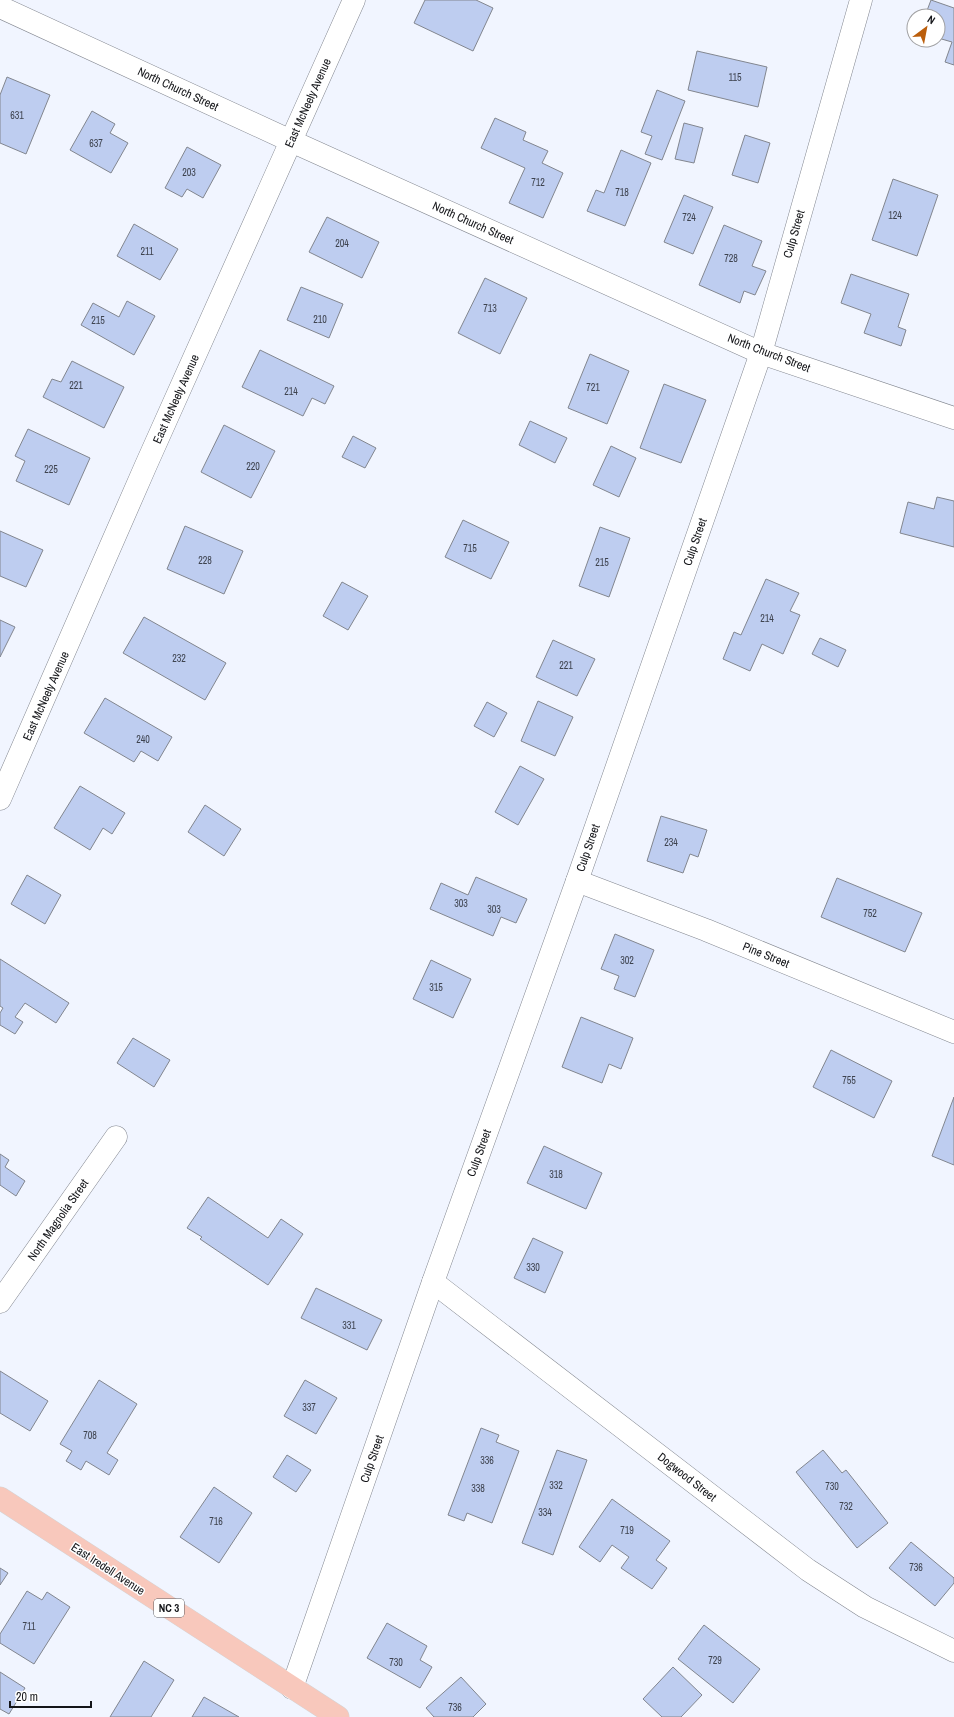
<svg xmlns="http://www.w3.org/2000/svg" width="954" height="1717" viewBox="0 0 954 1717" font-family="'Archivo Narrow',sans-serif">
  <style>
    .building { fill: #becdf0; stroke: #82868f }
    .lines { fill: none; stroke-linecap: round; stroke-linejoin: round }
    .street-casing { stroke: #848891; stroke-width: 23 }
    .primary-casing { stroke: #d5d5d6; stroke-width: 23 }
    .street { stroke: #fff; stroke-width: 22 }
    .primary { stroke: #f8c8bc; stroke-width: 22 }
    .labels { text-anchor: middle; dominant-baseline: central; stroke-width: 3; stroke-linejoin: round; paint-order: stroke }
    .number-label { font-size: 10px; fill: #3e434f }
    .shield { fill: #fff; stroke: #5a5b5e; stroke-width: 1 }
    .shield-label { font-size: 11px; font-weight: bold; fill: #141519 }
    .street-label { font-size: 12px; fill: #141519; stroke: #fff }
  </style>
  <rect width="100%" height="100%" fill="#f1f5ff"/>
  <g class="building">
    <polygon points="425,0 476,0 493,8 473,51 414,23"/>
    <polygon points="931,0 954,8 954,65 945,62 952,42 938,38 938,16 925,16"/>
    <polygon points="697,51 767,67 758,107 688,90"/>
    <polygon points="7,77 50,95 26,154 0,143 0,95"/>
    <polygon points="657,90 685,101 662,160 645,154 652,136 641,132"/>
    <polygon points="92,111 115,124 110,133 128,143 111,173 70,150"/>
    <polygon points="495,118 526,132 523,140 548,151 542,163 563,173 543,218 509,203 525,168 481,148"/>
    <polygon points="684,123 703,128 694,163 675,159"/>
    <polygon points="745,135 770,143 758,183 732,175"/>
    <polygon points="187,147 221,165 203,198 187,189 182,197 165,188"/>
    <polygon points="621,150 651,163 625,226 587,211 596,190 604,193"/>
    <polygon points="893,179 938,195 917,256 872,240"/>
    <polygon points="684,195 713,207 693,254 664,242"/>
    <polygon points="327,217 379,242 362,278 309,252"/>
    <polygon points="134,224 178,249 160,280 117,256"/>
    <polygon points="724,225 762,241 752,266 766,271 755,295 744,291 740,303 699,285"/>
    <polygon points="851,274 909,294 898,327 906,330 901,346 864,333 871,314 841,303"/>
    <polygon points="485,278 527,298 500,354 458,333"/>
    <polygon points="301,287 343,304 329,338 287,320"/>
    <polygon points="127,301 155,316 134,355 81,325 93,303 119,317"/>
    <polygon points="260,350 334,386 325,404 312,398 303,416 242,387"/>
    <polygon points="590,354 629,371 607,424 568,408"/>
    <polygon points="72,361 124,387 104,428 43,397 52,379 61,382"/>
    <polygon points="664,384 706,400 681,463 640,448"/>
    <polygon points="530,421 567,438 555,463 519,445"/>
    <polygon points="224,425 275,451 251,498 201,472"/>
    <polygon points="28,429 90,458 69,505 16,481 25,461 15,456"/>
    <polygon points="353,436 376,448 365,468 342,457"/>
    <polygon points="611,446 636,458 619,497 593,485"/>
    <polygon points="937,497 954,501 954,547 900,533 908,502 934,509"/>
    <polygon points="463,520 509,542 491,579 445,557"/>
    <polygon points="185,526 243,551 224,594 167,569"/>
    <polygon points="600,527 630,538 609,597 579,586"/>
    <polygon points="0,531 43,550 26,587 0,576"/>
    <polygon points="766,579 799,593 790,611 800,615 783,654 762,644 750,671 723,659 734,632 741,635"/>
    <polygon points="342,582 368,596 348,630 323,616"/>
    <polygon points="144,617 226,663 205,700 123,653"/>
    <polygon points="0,620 15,627 0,657"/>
    <polygon points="820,638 846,650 838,667 812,654"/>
    <polygon points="553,640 595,659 577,696 536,677"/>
    <polygon points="105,698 172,737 158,761 141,751 134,762 84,733"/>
    <polygon points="538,701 573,717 555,756 521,741"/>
    <polygon points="487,702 507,713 494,737 474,726"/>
    <polygon points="520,766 544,779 518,825 495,812"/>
    <polygon points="80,786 125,813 112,834 103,828 90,850 54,828"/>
    <polygon points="205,805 241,829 224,856 188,832"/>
    <polygon points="661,816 707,830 698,857 690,854 683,873 647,861"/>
    <polygon points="27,875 61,895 45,924 11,904"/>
    <polygon points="476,877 527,899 516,923 501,917 493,936 430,909 441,883 468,895"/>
    <polygon points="837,878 922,913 905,952 821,917"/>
    <polygon points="615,934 654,950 635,997 614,989 619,976 601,969"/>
    <polygon points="0,959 69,1003 56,1023 25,1003 15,1017 23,1022 15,1034 0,1025 0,1013 3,1008 0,1006"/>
    <polygon points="431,960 471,979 453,1018 413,999"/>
    <polygon points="581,1017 633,1038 621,1069 609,1064 602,1083 562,1067"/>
    <polygon points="133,1038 170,1060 154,1087 117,1063"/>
    <polygon points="831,1050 892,1081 874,1118 813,1087"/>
    <polygon points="954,1097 954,1165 932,1156"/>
    <polygon points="544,1146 602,1173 586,1209 527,1183"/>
    <polygon points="0,1154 9,1160 5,1167 25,1181 16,1196 0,1185"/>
    <polygon points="208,1197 268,1238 281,1219 303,1234 268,1285 200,1239 202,1237 187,1228"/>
    <polygon points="533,1238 563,1252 545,1293 514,1278"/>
    <polygon points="316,1288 382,1320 367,1350 301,1318"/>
    <polygon points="0,1371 48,1401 30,1431 0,1413"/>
    <polygon points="99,1380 137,1404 107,1453 118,1460 109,1475 86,1461 81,1470 66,1461 72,1451 60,1444"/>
    <polygon points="305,1380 337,1398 316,1434 284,1416"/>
    <polygon points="481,1428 499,1435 496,1442 519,1451 492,1523 467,1513 464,1521 448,1515"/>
    <polygon points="557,1450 587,1460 553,1555 522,1543"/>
    <polygon points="823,1450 842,1473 846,1470 888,1523 857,1548 796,1472"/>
    <polygon points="287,1455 311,1470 296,1492 273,1477"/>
    <polygon points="214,1487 252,1513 219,1563 180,1537"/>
    <polygon points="612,1499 670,1541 656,1560 667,1568 652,1589 621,1568 629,1557 612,1545 600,1562 579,1547"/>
    <polygon points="911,1542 954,1578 954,1583 935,1606 889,1568"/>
    <polygon points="0,1568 8,1573 0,1585"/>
    <polygon points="27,1591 42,1600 47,1592 70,1607 34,1664 0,1643 0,1634"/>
    <polygon points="387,1623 427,1646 420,1660 432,1667 420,1688 367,1658"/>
    <polygon points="704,1625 760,1669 733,1703 678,1659"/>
    <polygon points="144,1661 174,1680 151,1717 110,1717"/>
    <polygon points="673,1667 702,1695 681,1717 662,1717 643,1699"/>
    <polygon points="0,1672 25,1688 9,1714 0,1709"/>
    <polygon points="461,1677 486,1704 473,1717 434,1717 426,1708"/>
    <polygon points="204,1697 239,1717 192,1717"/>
  </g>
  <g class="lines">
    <g class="street-casing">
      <g id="street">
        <polyline points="0,7 291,141 761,353 954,418"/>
        <polyline points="0,799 146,465 354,0"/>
        <polyline points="577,881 706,930 954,1032"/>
        <polyline points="433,1282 808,1570 865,1607 954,1651"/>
        <polyline points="0,1302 116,1137"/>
        <polyline points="292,1688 433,1282 577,881 761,353 861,0"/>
      </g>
    </g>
    <g class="primary-casing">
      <polyline id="primary" points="0,1498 338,1717"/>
    </g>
    <use href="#street" class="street"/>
    <use href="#primary" class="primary"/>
  </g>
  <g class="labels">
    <g class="number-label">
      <text x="735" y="77">115</text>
      <text x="17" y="115">631</text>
      <text x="96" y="143">637</text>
      <text x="189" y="172">203</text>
      <text x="538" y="182">712</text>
      <text x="622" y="192">718</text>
      <text x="895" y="215">124</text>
      <text x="689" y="217">724</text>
      <text x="342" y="243">204</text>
      <text x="147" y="251">211</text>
      <text x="731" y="258">728</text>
      <text x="490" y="308">713</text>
      <text x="320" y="319">210</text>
      <text x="98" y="320">215</text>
      <text x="76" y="385">221</text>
      <text x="593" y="387">721</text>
      <text x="291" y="391">214</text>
      <text x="253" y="466">220</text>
      <text x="51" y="469">225</text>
      <text x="470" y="548">715</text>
      <text x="205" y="560">228</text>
      <text x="602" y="562">215</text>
      <text x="767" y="618">214</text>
      <text x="179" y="658">232</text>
      <text x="566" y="665">221</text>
      <text x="143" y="739">240</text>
      <text x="671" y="842">234</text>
      <text x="461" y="903">303</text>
      <text x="494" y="909">303</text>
      <text x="870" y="913">752</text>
      <text x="627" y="960">302</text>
      <text x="436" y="987">315</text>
      <text x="849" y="1080">755</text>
      <text x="556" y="1174">318</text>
      <text x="533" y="1267">330</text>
      <text x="349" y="1325">331</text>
      <text x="309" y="1407">337</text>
      <text x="90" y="1435">708</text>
      <text x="487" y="1460">336</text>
      <text x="556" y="1485">332</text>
      <text x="832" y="1486">730</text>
      <text x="478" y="1488">338</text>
      <text x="846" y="1506">732</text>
      <text x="545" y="1512">334</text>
      <text x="216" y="1521">716</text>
      <text x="627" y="1530">719</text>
      <text x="916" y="1567">736</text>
      <text x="29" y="1626">711</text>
      <text x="715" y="1660">729</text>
      <text x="396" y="1662">730</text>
      <text x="455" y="1707">736</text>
    </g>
    <rect class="shield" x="154" y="1599" width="30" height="18" rx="3"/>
    <g class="shield-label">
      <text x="169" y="1608">NC 3</text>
    </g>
    <g class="street-label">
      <text transform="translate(178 89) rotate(25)">North Church Street</text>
      <text transform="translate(308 103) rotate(-66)">East McNeely Avenue</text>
      <text transform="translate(473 223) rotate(24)">North Church Street</text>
      <text transform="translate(794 234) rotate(-74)">Culp Street</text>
      <text transform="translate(769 353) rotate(21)">North Church Street</text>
      <text transform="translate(176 399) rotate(-66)">East McNeely Avenue</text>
      <text transform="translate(695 542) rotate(-71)">Culp Street</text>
      <text transform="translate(46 696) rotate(-66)">East McNeely Avenue</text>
      <text transform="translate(588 848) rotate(-71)">Culp Street</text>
      <text transform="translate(766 955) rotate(22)">Pine Street</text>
      <text transform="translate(479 1153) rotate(-70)">Culp Street</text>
      <text transform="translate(58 1220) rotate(-55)">North Magnolia Street</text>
      <text transform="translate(372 1459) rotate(-71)">Culp Street</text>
      <text transform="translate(687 1477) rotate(38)">Dogwood Street</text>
      <text transform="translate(108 1569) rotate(33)">East Iredell Avenue</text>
    </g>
  </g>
  <g transform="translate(926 28) rotate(32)"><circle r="19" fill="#ffffff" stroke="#a1a1a3"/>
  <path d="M0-3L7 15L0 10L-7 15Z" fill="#bb5e0c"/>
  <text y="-6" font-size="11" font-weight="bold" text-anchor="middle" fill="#141519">N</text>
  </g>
  <path d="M10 1701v6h81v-6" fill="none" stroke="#141519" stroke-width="2"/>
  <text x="16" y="1701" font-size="12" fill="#141519" stroke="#ffffff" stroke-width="3" paint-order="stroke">20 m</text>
</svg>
